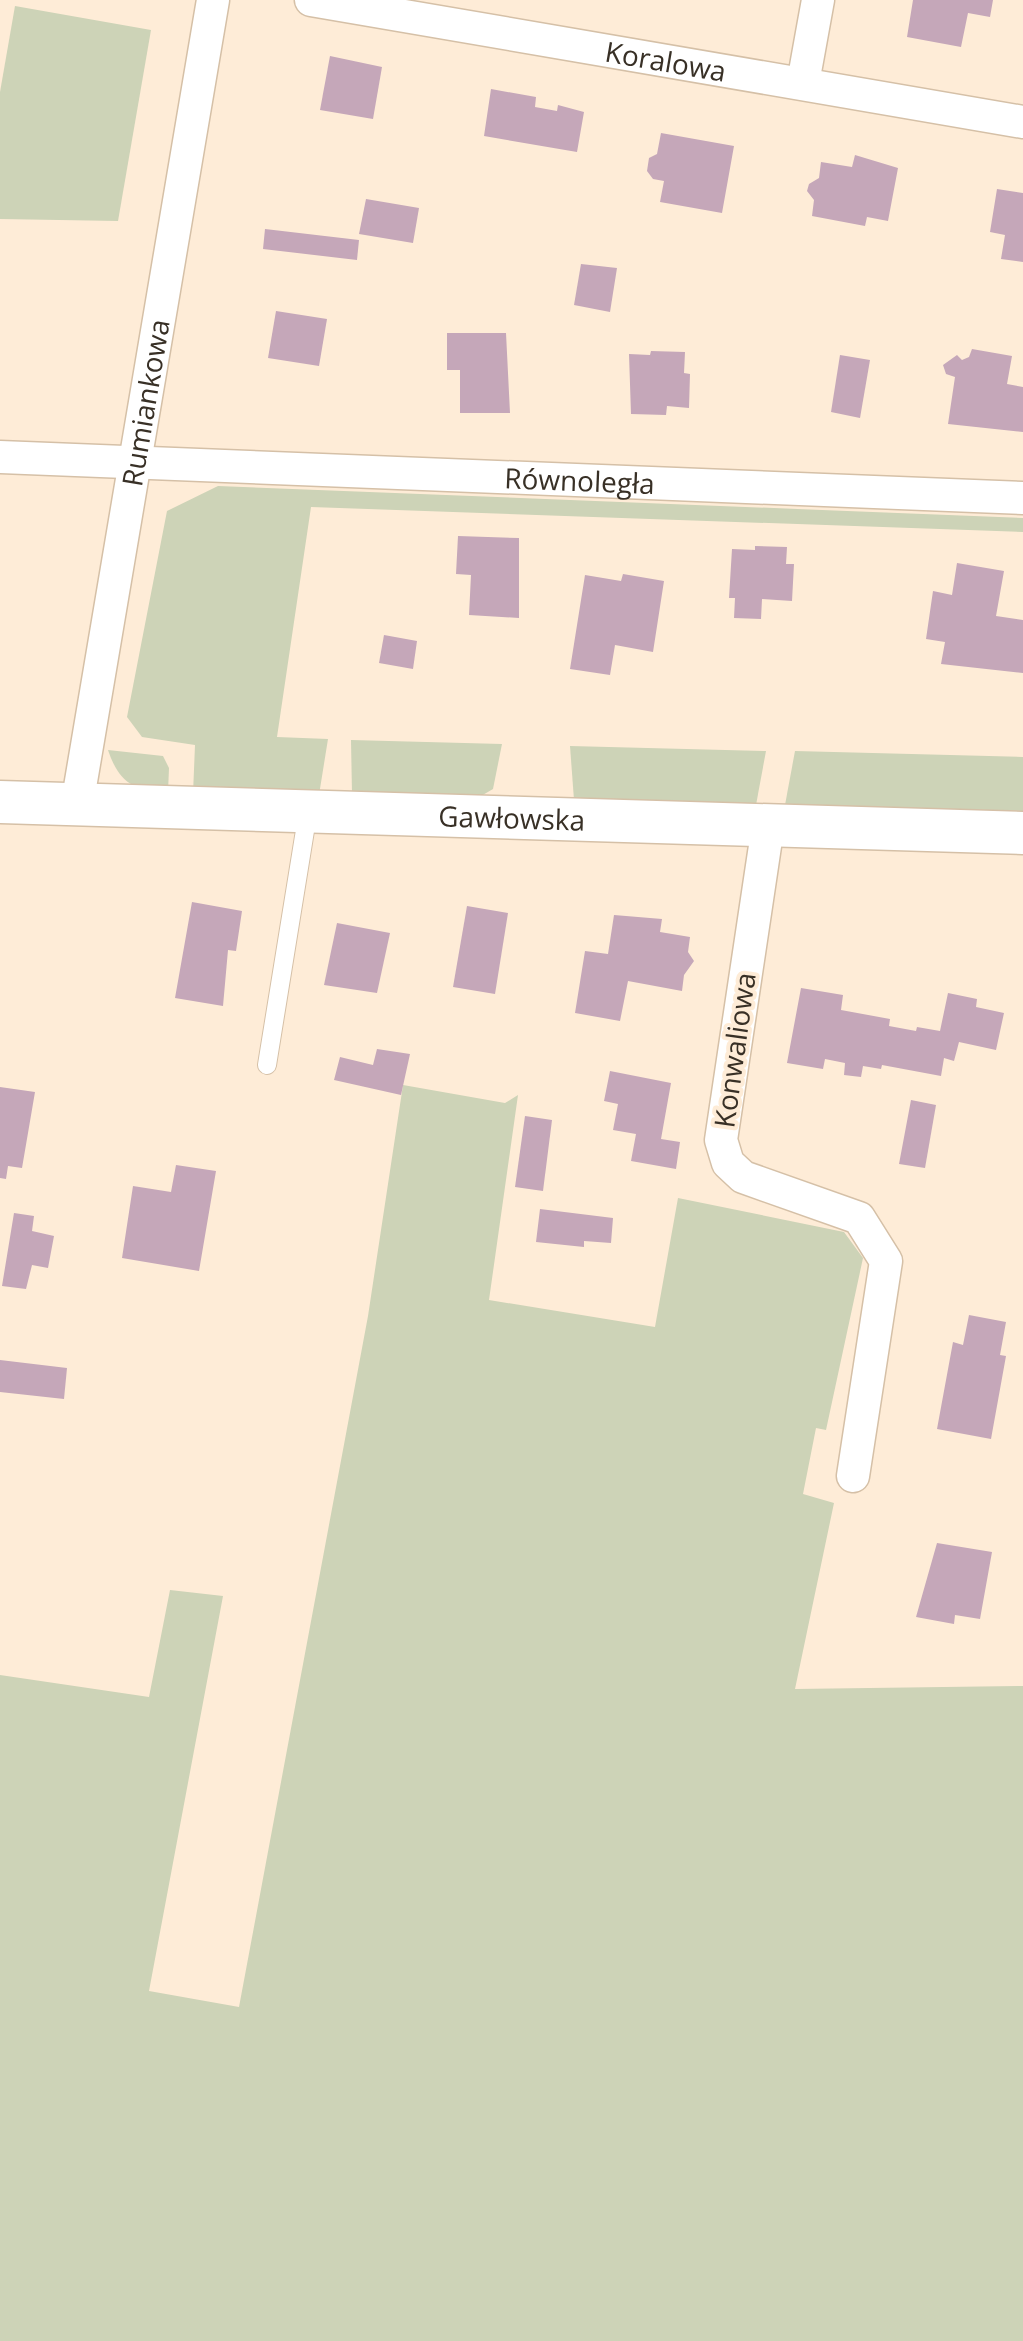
<svg xmlns="http://www.w3.org/2000/svg" width="1023" height="2341" viewBox="0 0 1023 2341" font-family="'Open Sans',sans-serif">
  <style>
    .green { fill: #cdd3b7 }
    .building { fill: #c5a7b9 }
    .lines { fill: none; stroke-linecap: round; stroke-linejoin: round }
    .service-casing { stroke: #d5c0a7; stroke-width: 20 }
    .minor-casing { stroke: #d5c0a7; stroke-width: 35 }
    .tertiary-casing { stroke: #d5c0a7; stroke-width: 45 }
    .service { stroke: #fff; stroke-width: 18 }
    .minor { stroke: #fff; stroke-width: 32 }
    .tertiary { stroke: #fff; stroke-width: 42 }
    .labels { text-anchor: middle; dominant-baseline: central; stroke-width: 8; stroke-linejoin: round; paint-order: stroke }
    .street-label { font-size: 28px; fill: #383026; stroke: #feecd7 }
  </style>
  <rect width="100%" height="100%" fill="#feecd7"/>
  <g class="green">
    <polygon points="15,6 151,30 118,221 0,219 0,92"/>
    <polygon points="218,486 1023,518 1023,532 311,507 277,737 328,739 319,795 193,794 195,745 142,737 127,717 167,511"/>
    <polygon points="351,740 502,744 493,789 469,803 352,794"/>
    <polygon points="570,746 766,751 756,805 574,800"/>
    <path d="M 108,750 L 163,756 L 169,768 L 168,792 C 134,791 119,783 108,750 Z"/>
    <polygon points="795,751 1023,757 1023,811 785,805"/>
    <polygon points="403,1085 505,1103 518,1095 489,1300 655,1327 678,1198 844,1232 863,1258 826,1430 816,1428 803,1494 834,1503 795,1689 1023,1686 1023,2341 0,2341 0,1675 149,1697 170,1590 223,1596 149,1991 239,2007 368,1316"/>
  </g>
  <g class="building">
    <polygon points="913,0 993,0 990,17 968,13 961,47 907,37"/>
    <polygon points="330,56 382,67 373,119 320,110"/>
    <polygon points="491,89 536,97 535,107 557,111 558,105 584,112 577,152 484,136"/>
    <polygon points="661,133 734,146 722,213 660,202 664,181 653,179 647,171 649,158 657,154"/>
    <polygon points="855,155 898,168 888,221 867,217 865,226 812,216 814,200 807,191 809,184 819,178 821,162 852,167"/>
    <polygon points="997,189 1023,193 1023,262 1001,259 1005,235 990,232"/>
    <polygon points="366,199 419,208 413,243 359,234"/>
    <polygon points="265,229 359,240 357,260 263,249"/>
    <polygon points="581,264 617,268 610,312 574,305"/>
    <polygon points="276,311 327,319 319,366 268,358"/>
    <polygon points="447,333 506,333 510,413 460,413 460,370 447,370"/>
    <polygon points="972,349 1012,356 1007,384 1023,387 1023,432 948,424 955,377 946,374 943,365 957,355 962,360 969,357"/>
    <polygon points="651,351 685,352 684,373 690,374 689,408 667,406 666,415 631,414 629,354 650,355"/>
    <polygon points="840,355 870,360 860,418 831,412"/>
    <polygon points="458,536 519,538 519,618 469,615 471,575 456,574"/>
    <polygon points="755,546 787,547 786,564 794,564 792,601 762,599 761,619 734,618 735,598 729,598 732,549 755,550"/>
    <polygon points="957,563 1004,571 996,616 1023,620 1023,673 941,664 945,642 926,639 933,591 952,595"/>
    <polygon points="623,574 664,581 653,652 615,645 610,675 570,669 585,575 621,581"/>
    <polygon points="384,635 417,641 413,669 379,663"/>
    <polygon points="192,902 242,911 236,951 228,950 223,1006 175,998"/>
    <polygon points="467,906 508,913 495,994 453,987"/>
    <polygon points="614,915 662,919 660,932 690,937 688,952 694,961 684,975 682,991 628,981 620,1021 575,1013 585,951 608,954"/>
    <polygon points="337,923 390,933 377,993 324,985"/>
    <polygon points="801,988 843,995 841,1010 890,1019 889,1026 916,1031 917,1027 940,1031 948,993 977,999 976,1007 1004,1013 996,1050 959,1042 954,1061 944,1058 941,1076 882,1065 881,1069 863,1066 861,1077 844,1075 845,1063 825,1059 823,1069 787,1063"/>
    <polygon points="377,1049 410,1054 401,1095 334,1080 340,1057 373,1065"/>
    <polygon points="610,1071 671,1083 661,1139 680,1142 676,1169 631,1161 636,1134 613,1130 618,1104 604,1101"/>
    <polygon points="0,1087 35,1092 22,1168 8,1166 6,1179 0,1178"/>
    <polygon points="911,1100 936,1105 925,1168 899,1164"/>
    <polygon points="525,1116 552,1120 543,1191 515,1187"/>
    <polygon points="176,1165 216,1171 199,1271 122,1258 133,1186 171,1192"/>
    <polygon points="540,1209 613,1218 611,1243 584,1241 584,1247 536,1242"/>
    <polygon points="14,1213 34,1216 32,1231 54,1236 48,1268 32,1265 26,1289 2,1286"/>
    <polygon points="969,1315 1006,1322 1000,1355 1006,1356 991,1439 937,1429 953,1342 963,1345"/>
    <polygon points="0,1360 67,1368 64,1399 0,1392"/>
    <polygon points="937,1543 992,1552 980,1619 955,1615 954,1624 916,1617"/>
  </g>
  <g class="lines">
    <g class="service-casing">
      <polyline id="service" points="267,1065 308,812"/>
    </g>
    <g class="minor-casing">
      <g id="minor">
        <path id="s1" d="M 311,0 L 1023,122"/>
        <polyline points="803,83 818,0"/>
        <path id="s2" d="M 0,457 L 1023,498"/>
        <path id="s3" d="M 77,805 L 213,0"/>
        <polyline points="768,826 721,1140 728,1163 743,1177 859,1218 886,1261 853,1476"/>
      </g>
    </g>
    <g class="tertiary-casing">
      <g id="tertiary">
        <path id="s4" d="M 0,802 L 1023,833"/>
      </g>
    </g>
    <use href="#service" class="service"/>
    <use href="#minor" class="minor"/>
    <use href="#tertiary" class="tertiary"/>
  </g>
  <g class="labels">
    <g class="street-label">
      <text stroke="none"><textPath href="#s1" startOffset="360">Koralowa</textPath></text>
      <text stroke="none"><textPath href="#s3" startOffset="408">Rumiankowa</textPath></text>
      <text stroke="none"><textPath href="#s2" startOffset="580">Równoległa</textPath></text>
      <text stroke="none"><textPath href="#s4" startOffset="512">Gawłowska</textPath></text>
      <text transform="translate(734 1050) rotate(-82)">Konwaliowa</text>
    </g>
  </g>
</svg>
